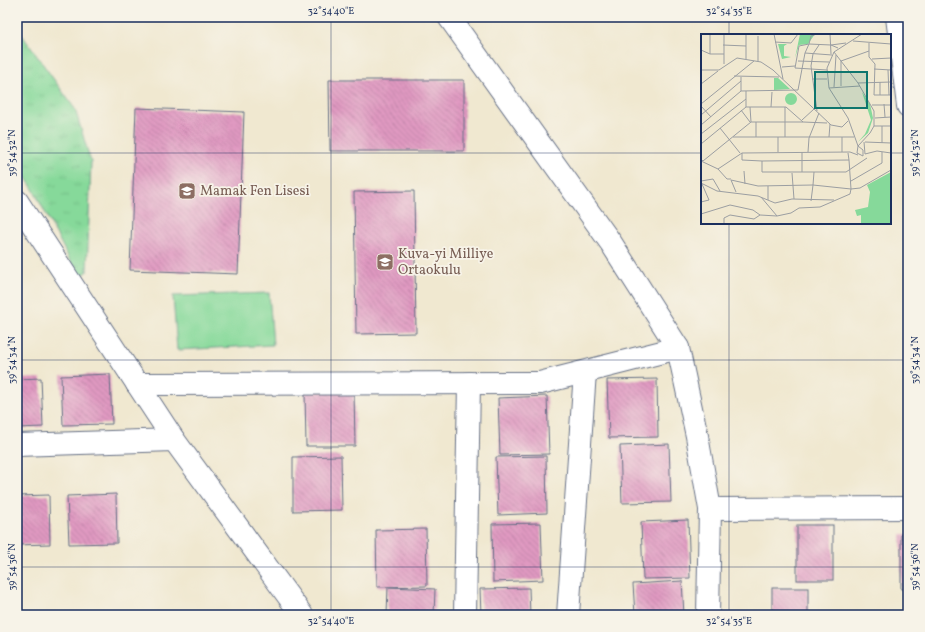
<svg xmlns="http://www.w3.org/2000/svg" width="925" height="632" viewBox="0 0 925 632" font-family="Vollkorn,serif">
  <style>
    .grass { fill: url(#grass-tufts); stroke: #50847c }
    .pitch { fill: #86d99a; stroke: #50847c }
    .building { fill: url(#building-back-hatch) }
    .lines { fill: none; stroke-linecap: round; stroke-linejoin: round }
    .minor-casing { stroke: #667086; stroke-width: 24 }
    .tertiary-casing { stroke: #667086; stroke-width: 24 }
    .minor { stroke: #fff; stroke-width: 22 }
    .tertiary { stroke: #fff; stroke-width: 22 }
    .ticks { fill: none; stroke: #1b2f5e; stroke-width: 1; stroke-opacity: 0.45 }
    .labels { text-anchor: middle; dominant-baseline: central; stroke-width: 3.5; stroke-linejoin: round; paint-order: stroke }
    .education-label { font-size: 14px; fill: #785e54; stroke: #f7f3e8; text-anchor: start }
    .inset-road { fill: none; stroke: #9b9ea2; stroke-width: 1 }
    .view { fill: #0f766e; fill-opacity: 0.15; stroke: #0f766e; stroke-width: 2 }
    .inset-edge { fill: none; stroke: #1b2f5e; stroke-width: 2 }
    .neatline { fill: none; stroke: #1b2f5e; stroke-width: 1.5 }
    .ticks-label { font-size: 10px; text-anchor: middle; fill: #1b2f5e }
  </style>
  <defs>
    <pattern id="grass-tufts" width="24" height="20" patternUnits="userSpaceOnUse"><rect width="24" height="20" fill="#86d99a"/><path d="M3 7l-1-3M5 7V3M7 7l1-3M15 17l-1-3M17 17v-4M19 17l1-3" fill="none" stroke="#73bb87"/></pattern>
    <pattern id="building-back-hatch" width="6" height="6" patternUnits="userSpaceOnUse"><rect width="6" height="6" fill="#e099c1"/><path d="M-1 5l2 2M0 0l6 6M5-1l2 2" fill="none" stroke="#b57da0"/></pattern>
  </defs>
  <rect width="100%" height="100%" fill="#f7f3e8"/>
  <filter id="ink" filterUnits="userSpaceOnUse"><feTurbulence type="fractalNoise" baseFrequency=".025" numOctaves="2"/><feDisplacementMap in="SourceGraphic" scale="8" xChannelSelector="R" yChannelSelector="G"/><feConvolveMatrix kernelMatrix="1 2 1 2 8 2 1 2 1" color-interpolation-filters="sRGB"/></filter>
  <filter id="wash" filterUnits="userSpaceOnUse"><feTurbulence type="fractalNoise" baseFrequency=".012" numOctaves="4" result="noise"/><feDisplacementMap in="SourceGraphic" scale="16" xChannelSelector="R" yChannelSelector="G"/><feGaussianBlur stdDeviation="0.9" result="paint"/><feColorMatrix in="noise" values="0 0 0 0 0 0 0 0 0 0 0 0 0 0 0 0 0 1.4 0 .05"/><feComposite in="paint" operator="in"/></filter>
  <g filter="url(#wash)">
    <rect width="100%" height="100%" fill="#f0e8d0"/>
    <polygon class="grass" points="17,28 75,109 91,162 87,272 79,278 33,189 17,164"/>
    <polygon class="pitch" points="269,293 273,345 177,350 173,296"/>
    <g id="blocks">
      <g class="building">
        <polygon points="329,80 464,80 464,151 330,151"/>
        <polygon points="136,108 244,112 238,274 130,270"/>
        <polygon points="414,191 416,333 356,334 354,192"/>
        <polygon points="110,374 112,424 63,425 61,376"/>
        <polygon points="41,378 43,427 17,428 17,379"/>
        <polygon points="657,379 658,437 609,438 607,380"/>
        <polygon points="354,391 355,446 306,446 305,392"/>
        <polygon points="547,396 549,454 500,455 498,398"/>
        <polygon points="669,444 671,502 622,503 620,446"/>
        <polygon points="341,456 342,510 293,511 293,457"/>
        <polygon points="546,456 547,513 498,515 496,457"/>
        <polygon points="116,494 117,543 69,544 67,496"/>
        <polygon points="49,495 50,544 17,545 17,496"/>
        <polygon points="688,520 690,578 643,579 641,522"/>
        <polygon points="541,523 543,580 493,582 492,524"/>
        <rect x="797" y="525" width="36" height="55"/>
        <polygon points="426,529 427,586 377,587 376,530"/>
        <rect x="901" y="534" width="7" height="55"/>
        <polygon points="682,581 684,615 635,615 633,584"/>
        <polygon points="388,587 435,589 434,615 387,615"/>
        <polygon points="529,588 530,615 481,615 480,589"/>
        <rect x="772" y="588" width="36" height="27"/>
      </g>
    </g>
  </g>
  <g filter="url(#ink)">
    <use href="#blocks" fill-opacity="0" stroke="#667086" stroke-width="1"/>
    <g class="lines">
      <g class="minor-casing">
        <g id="minor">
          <polyline points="897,17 908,106"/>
          <polyline points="137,384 540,383 678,348"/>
          <polyline points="710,509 908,508"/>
          <polyline points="465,615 469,383"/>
          <polyline points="568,615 585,372"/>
        </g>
      </g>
      <g class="tertiary-casing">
        <g id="tertiary">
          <polyline points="449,17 611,243 678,348 697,436 710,509 708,615"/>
          <polyline points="17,201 174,440 302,615"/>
          <polyline points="17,445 174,440"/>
        </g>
      </g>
      <use href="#minor" class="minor"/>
      <use href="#tertiary" class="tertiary"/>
    </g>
  </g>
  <path class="ticks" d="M 331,17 L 331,615M 729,17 L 729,35M 17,153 L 702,153M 890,153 L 908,153M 729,223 L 729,615M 17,360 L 908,360M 17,567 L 908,567"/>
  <defs>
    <g id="school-square" transform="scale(0.9)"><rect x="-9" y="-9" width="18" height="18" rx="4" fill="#8d6e63" stroke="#f7f3e8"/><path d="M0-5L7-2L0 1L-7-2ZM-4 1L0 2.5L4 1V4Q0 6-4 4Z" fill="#fff"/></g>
  </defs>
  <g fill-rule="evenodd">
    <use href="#school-square" x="187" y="191"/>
    <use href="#school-square" x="385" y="262"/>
  </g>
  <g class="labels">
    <g class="education-label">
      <text x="200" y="191">Mamak Fen Lisesi</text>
      <text x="398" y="254">Kuva-yi Milliye<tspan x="398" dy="16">Ortaokulu</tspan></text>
    </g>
  </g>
  <g transform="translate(701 34)">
    <rect width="190" height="190" fill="#f0e8d0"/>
    <path d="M 99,0 L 114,0 L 107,10 L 98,11 L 94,24 ZM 77,10 L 86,10 L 83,12 L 83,22 L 90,23 L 81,25 ZM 73,44 L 77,44 L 89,55 L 73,56 ZM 161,58 L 169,70 L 172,84 L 167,99 L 157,108 L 164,100 L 170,86 ZM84 65a6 6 0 1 1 12 0a6 6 0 1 1-12 0ZM 190,138 L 190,190 L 160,190 L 160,181 L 156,182 L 154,176 L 167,173 L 169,158 L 166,151 Z" fill="#86d99a"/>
    <path class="inset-road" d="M 9,0 L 9,20M 23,0 L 23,30M 36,0 L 77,0M 73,0 L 82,45M 116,0 L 110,2 L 108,10 L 98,12 L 94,34 L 126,36M 129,0 L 130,20M 45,1 L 45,25M 57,2 L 57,27M 152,7 L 190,10M 74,8 L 90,9 L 97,0M 168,9 L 168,23 L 174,30 L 173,61 L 190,61M 22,11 L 45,12M 130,11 L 145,9M 0,16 L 9,20 L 23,20M 133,18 L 157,49 L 173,77 L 173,92 L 169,99 L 157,112M 104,19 L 131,21M 171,25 L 190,24M 97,27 L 128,28M 81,33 L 94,32M 173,35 L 190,36M 0,36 L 18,36 L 36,24 L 60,28 L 72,36 L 130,91 L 141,93 L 147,87M 187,36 L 188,61M 33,42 L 78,43M 111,45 L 126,45M 179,48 L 179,61M 157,49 L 190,48M 0,50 L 17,37M 140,52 L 140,27 L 168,17M 133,53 L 135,21M 128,54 L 159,52M 40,57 L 40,43M 45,57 L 45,73M 0,70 L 53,27M 183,70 L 184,83M 171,71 L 190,71M 0,72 L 10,83M 49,73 L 50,88M 70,73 L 71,58M 84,73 L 84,103M 40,76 L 49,88M 116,77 L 110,32 L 112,20 L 118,11M 0,81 L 40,47M 174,84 L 190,83M 101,86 L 113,75M 55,88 L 55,103M 0,91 L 40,57 L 97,56 L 104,19 L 108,10 L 130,11 L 137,14M 173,92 L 190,92M 181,92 L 181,109M 19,94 L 39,119M 0,100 L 45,65M 32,103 L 153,103M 77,103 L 77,118M 128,103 L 129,90M 141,103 L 141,118M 163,108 L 164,120 L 176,117 L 190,119M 164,108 L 190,109M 0,110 L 45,73 L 85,73 L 102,88 L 126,89M 157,112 L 162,116 L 162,122 L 156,119 L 157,112 L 147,84 L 128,54 L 126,34 L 133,18 L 161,0M 101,118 L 101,138M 107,118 L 108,104 L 118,79M 41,119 L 41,126 L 61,127 L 148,126 L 147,119M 0,125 L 2,127 L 50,88 L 102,88M 0,127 L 17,135 L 41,119 L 149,118 L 157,121M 61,127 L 61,138 L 145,138 L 166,124M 17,135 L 26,145 L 30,145M 43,137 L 44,150M 91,139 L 93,165M 0,147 L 12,145 L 19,157M 150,147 L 181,129 L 181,118M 0,149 L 16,157 L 57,162 L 74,169 L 91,165 L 133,166M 35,158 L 30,146 L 57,152 L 112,151 L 113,138M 60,163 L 76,182M 67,166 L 67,152M 110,167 L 112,151 L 150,155 L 148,126M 0,168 L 8,166 L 1,150M 0,180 L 29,171 L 52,176 L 59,181M 23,190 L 23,184 L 29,181 L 53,185 L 59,181 L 76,182 L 90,179 L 98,174 L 119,173 L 149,160 L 150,155 L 159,154 L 190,136"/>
    <path class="view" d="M 114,38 L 166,38 L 166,74 L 114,74 Z"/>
    <rect width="190" height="190" class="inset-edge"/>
  </g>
  <rect width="925" height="632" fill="none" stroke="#f7f3e8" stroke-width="44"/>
  <rect x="22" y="22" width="881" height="588" class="neatline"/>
  <g class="ticks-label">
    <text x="331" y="14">32°54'40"E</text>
    <text x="729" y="14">32°54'35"E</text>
    <text transform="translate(914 153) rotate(-90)" y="4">39°54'32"N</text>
    <text transform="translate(11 153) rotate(-90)" y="4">39°54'32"N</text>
    <text transform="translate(914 360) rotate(-90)" y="4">39°54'34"N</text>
    <text transform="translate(11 360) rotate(-90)" y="4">39°54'34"N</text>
    <text transform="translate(914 567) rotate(-90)" y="4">39°54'36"N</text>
    <text transform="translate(11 567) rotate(-90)" y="4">39°54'36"N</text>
    <text x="331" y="624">32°54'40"E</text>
    <text x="729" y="624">32°54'35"E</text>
  </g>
</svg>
